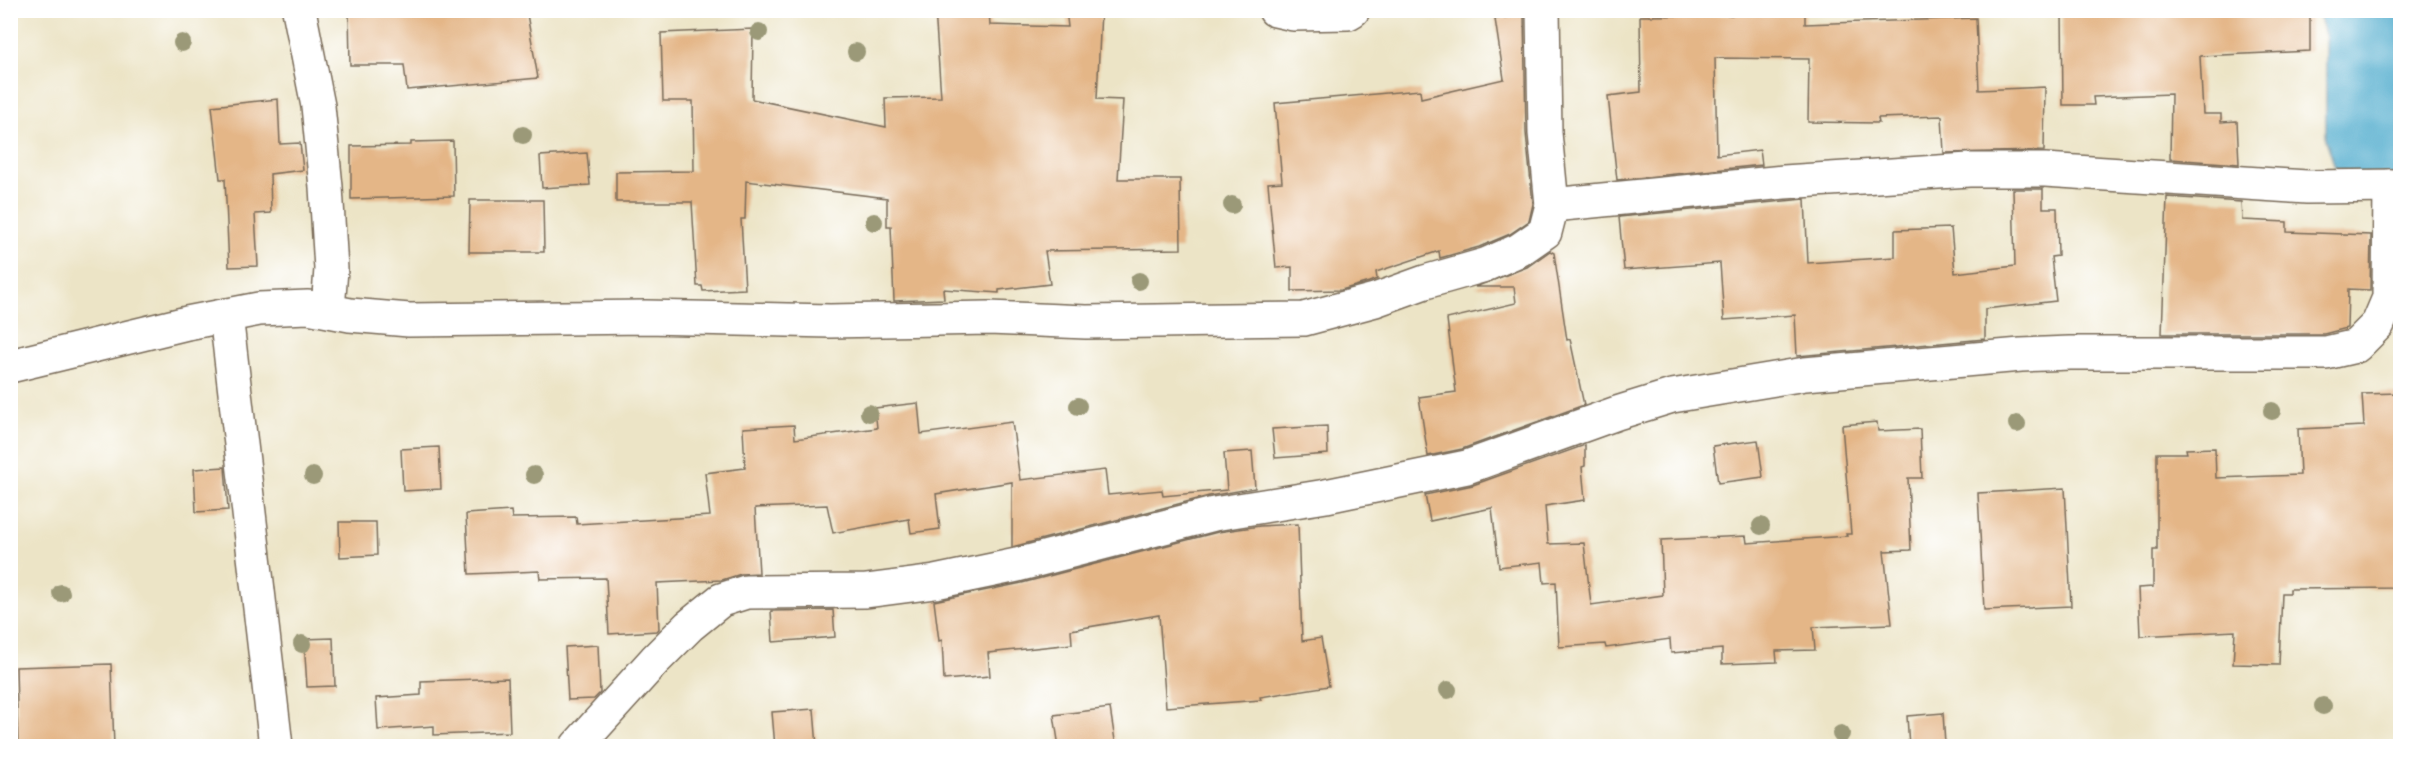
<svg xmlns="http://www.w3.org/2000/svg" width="2411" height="757" viewBox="0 0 2411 757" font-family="'Architects Daughter',sans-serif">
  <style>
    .water { fill: #4eaacc; stroke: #446a75; stroke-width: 1.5 }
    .building { fill: #e4b687 }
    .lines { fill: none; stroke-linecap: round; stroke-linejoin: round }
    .minor-casing { stroke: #796b59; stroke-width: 36 }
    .minor { stroke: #fff; stroke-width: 33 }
    .tree { fill: #9b9978 }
  </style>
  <rect width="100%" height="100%" fill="#fff"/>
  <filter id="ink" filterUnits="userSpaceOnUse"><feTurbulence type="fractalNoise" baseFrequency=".0167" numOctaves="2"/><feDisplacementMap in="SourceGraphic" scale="12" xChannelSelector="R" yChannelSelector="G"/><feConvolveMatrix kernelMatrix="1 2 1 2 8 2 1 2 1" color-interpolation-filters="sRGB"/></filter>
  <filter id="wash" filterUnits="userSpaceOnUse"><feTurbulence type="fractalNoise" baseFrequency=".008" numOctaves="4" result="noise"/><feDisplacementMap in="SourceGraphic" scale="24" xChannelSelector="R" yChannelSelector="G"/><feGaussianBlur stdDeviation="1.35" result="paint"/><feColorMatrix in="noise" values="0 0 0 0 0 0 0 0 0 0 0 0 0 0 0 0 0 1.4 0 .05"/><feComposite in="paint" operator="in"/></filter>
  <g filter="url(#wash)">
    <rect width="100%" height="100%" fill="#ece4c6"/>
    <polygon class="water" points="2318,11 2400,11 2400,175 2351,174 2335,167 2326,140 2326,38"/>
    <g id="blocks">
      <g class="building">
        <polygon points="349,10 527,14 538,78 407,90 404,65 350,65"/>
        <polygon points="935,10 989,10 990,25 1068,27 1066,10 1101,10 1097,99 1123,100 1118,179 1180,179 1181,249 1045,251 1050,284 999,290 999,293 943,289 944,299 894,301 891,226 887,226 887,198 746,181 745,219 741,219 745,289 703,291 702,286 697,286 692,202 616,202 616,172 694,171 693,101 663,101 661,33 753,29 752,99 886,127 885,98 941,97"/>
        <polygon points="1732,10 1805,10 1805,24 1976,18 1979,90 2045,87 2044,151 1944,153 1942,116 1878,118 1879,123 1808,122 1809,59 1715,58 1717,155 1760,150 1762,165 1617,180 1608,96 1641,92 1640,16 1732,15"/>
        <polygon points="2062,10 2310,10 2310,51 2200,56 2203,114 2221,114 2221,122 2237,121 2239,164 2170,159 2171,94 2093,97 2094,105 2063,105"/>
        <polygon points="1524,15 1526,133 1533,204 1529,221 1510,234 1479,247 1440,258 1439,251 1376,272 1377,279 1369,282 1341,290 1292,291 1292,267 1276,268 1268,183 1282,182 1275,103 1420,90 1421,98 1504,79 1495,19"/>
        <polygon points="278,99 280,144 300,143 303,170 270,174 271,213 255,214 258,266 229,267 225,179 220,179 212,106"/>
        <polygon points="453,141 454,196 351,199 351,146 411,145 411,142"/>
        <polygon points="587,153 590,185 542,188 540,156"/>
        <polygon points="2013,189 2043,189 2043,208 2057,208 2058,256 2051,257 2056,301 1985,309 1985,339 1797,356 1795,315 1724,320 1720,263 1624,270 1619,217 1805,199 1808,263 1895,257 1895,230 1951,228 1955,273 2015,266"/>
        <polygon points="2167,197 2241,202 2242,220 2287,222 2287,232 2371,235 2370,290 2348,289 2347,328 2324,334 2162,334"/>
        <polygon points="470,200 543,200 544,252 469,252"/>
        <polygon points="1550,251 1554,253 1567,340 1570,339 1584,405 1462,449 1428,456 1419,397 1456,392 1447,319 1516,303 1514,287 1475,287 1527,267"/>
        <polygon points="2400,393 2400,588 2290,589 2290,593 2282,593 2279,665 2233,664 2235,631 2140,636 2138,588 2153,587 2153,550 2157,550 2157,453 2187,453 2186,449 2215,448 2216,478 2300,475 2298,429 2364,426 2362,394"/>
        <polygon points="918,403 921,434 1012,422 1020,480 1105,470 1108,495 1162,490 1163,496 1227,490 1224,453 1252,451 1255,488 1209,496 1012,547 1012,482 936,494 940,529 911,533 909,519 833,533 827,505 755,508 759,573 741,574 722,580 657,583 659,629 657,631 609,634 606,578 540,579 539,571 469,574 466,514 511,511 512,518 576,517 577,524 710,516 705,473 745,468 743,428 794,425 795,439 877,428 875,408"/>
        <polygon points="1877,422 1878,431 1920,429 1922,478 1908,478 1911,550 1884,551 1892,624 1813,627 1815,650 1776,651 1777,662 1722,664 1722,649 1671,653 1670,639 1606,648 1605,644 1559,647 1556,582 1544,583 1542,562 1499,567 1492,508 1430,521 1425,495 1473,485 1585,445 1585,466 1582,467 1585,500 1545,506 1548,544 1584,543 1591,605 1663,595 1661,540 1746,536 1747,543 1847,536 1846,534 1851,534 1842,425"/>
        <polygon points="1327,426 1328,454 1275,458 1272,429"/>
        <polygon points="1758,440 1763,477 1718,483 1713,446"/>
        <polygon points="439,447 441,489 403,491 401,449"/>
        <polygon points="225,467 228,510 196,512 194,469"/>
        <polygon points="2065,488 2071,606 1984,610 1978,493"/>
        <polygon points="339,522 376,522 377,555 340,557"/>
        <polygon points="1298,524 1302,641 1321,638 1329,686 1260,697 1261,700 1166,707 1159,615 1071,630 1072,644 988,653 990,676 944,680 942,640 939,641 934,601 1022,583 1218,532 1260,526"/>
        <polygon points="833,610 835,637 773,642 771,611"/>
        <polygon points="333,638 335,686 307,687 304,639"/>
        <polygon points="598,645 600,693 594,699 568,700 565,647"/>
        <polygon points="111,664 114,747 18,747 16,667"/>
        <polygon points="508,678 510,732 434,735 434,726 378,730 376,698 421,695 421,681"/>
        <polygon points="1110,708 1116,747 1059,747 1054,715"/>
        <polygon points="814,709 817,747 775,747 772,712"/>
        <polygon points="1943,713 1945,744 1909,747 1907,716"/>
      </g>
    </g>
  </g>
  <g filter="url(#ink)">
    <use href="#blocks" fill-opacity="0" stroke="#796b59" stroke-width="1.5"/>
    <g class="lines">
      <g class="minor-casing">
        <g id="minor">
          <polyline points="299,10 318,106 326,187 331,269 328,310"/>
          <polyline points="1275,10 1293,14 1348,13 1353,10"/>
          <polyline points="1552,205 1784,182 1969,170 2045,170 2307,187 2400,186"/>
          <polyline points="226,315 276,746"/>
          <polyline points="10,366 187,323 259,309 308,307 350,315 409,320 646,317 830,321 989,318 1086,322 1304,319 1375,300 1425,282 1485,265 1519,250 1545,232 1552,205 1545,133 1543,10"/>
          <polyline points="577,746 655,660 689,626 721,600 746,592 866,591 935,582 1017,565 1214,514 1326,496 1467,467 1617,413 1672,396 1805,374 2021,355 2070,353 2326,353 2356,346 2378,324 2389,298 2390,186"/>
        </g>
      </g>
      <use href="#minor" class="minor"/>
    </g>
    <g class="tree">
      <circle cx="759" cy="32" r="9"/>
      <circle cx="182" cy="43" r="9"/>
      <circle cx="856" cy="52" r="9"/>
      <circle cx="523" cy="135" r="9"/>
      <circle cx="1232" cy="205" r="9"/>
      <circle cx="874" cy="222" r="9"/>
      <circle cx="1139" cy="281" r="9"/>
      <circle cx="1078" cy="406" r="9"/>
      <circle cx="2272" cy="411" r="9"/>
      <circle cx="869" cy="413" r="9"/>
      <circle cx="2017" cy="424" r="9"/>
      <circle cx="534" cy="475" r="9"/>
      <circle cx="313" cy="476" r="9"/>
      <circle cx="1761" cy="526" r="9"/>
      <circle cx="61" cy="593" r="9"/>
      <circle cx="302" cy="644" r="9"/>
      <circle cx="1448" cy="690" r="9"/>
      <circle cx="2323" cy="706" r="9"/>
      <circle cx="1841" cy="734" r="9"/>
    </g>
  </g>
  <rect width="2411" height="757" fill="none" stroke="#fff" stroke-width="36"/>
</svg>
